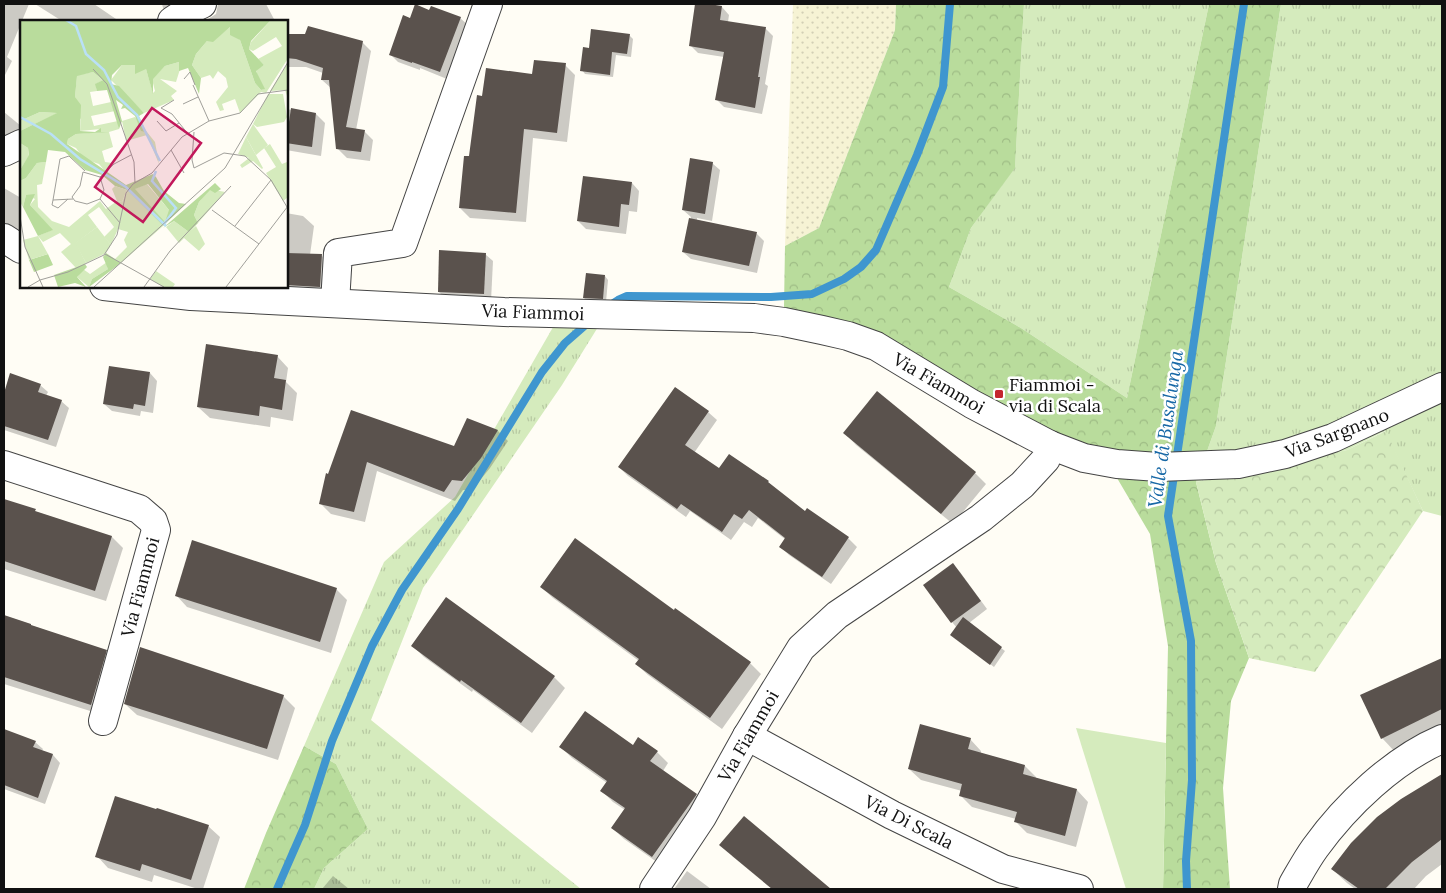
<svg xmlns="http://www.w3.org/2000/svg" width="1446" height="893" viewBox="0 0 1446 893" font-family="Lora,serif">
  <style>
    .farmland { fill: url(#farmland-dots) }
    .grass { fill: url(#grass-tufts) }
    .forest { fill: url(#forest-crowns) }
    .park { fill: url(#park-crowns) }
    .garden { fill: #d5ebbd }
    .shadow { fill: #0003 }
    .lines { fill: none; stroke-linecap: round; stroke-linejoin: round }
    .stream { stroke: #3f96cf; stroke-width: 8 }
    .building { fill: #5a524d }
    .minor-casing { stroke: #444; stroke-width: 30 }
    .tertiary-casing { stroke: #444; stroke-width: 30 }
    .minor { stroke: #fff; stroke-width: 28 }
    .tertiary { stroke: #fff; stroke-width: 28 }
    .poi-dot { fill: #c4262e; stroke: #fff; stroke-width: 2 }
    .labels { text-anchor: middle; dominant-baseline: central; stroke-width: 5; stroke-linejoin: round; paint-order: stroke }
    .street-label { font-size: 18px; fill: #111; stroke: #fff }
    .poi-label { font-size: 18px; fill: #111; stroke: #fff; text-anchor: start }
    .water-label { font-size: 19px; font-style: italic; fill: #1768a6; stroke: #fff }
    .inset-river { fill: none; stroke: #b9e0f7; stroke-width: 2.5 }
    .inset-road { fill: none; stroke: #a09f9a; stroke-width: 1 }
    .view { fill: #c2185b; fill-opacity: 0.15; stroke: #c2185b; stroke-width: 2.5 }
    .inset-edge { fill: none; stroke: #111; stroke-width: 2.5 }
  </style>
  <defs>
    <pattern id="farmland-dots" width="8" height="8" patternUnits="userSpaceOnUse" patternTransform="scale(1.25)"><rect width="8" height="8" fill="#f6f3d4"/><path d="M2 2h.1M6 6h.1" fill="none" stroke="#d2cfb5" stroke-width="1.8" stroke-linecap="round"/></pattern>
    <pattern id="grass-tufts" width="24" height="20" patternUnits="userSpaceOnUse" patternTransform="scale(1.25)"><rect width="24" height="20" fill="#d5ebbd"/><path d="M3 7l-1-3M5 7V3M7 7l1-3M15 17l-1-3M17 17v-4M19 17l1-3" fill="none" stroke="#b6c8a1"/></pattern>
    <pattern id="forest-crowns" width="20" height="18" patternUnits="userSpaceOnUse" patternTransform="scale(1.25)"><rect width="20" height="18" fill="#b9dc9c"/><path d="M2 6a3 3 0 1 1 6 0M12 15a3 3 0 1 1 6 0" fill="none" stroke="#9ebc85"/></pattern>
    <pattern id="park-crowns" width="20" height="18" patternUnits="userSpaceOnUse" patternTransform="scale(1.25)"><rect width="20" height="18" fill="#d5ebbd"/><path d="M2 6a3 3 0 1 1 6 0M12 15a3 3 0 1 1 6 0" fill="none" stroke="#b6c8a1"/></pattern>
  </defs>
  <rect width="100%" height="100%" fill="#fffdf5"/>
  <polygon class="farmland" points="793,4 896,4 895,30 819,228 785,246"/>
  <g class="grass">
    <polygon points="1024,4 1209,4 1127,398 1021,328 949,287 971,228 1015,167"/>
    <polygon points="1281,4 1442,4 1442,516 1423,511 1385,431 1347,450 1196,482 1216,426"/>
    <polygon points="603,319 562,385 423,588 371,720 581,889 314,889 324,868 368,829 336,764 304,746 384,562 455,497 556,322"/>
  </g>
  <g class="forest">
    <polygon points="896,4 1024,4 1015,168 971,228 949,287 1021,328 1127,398 1209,4 1281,4 1216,426 1196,482 1216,563 1249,658 1231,701 1223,788 1230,889 1163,889 1168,646 1150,534 1117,478 822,330 784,307 785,246 819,228 895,30"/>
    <polygon points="304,746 336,764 368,829 324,868 314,889 244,889 266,833"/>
  </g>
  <polygon class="park" points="1386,431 1423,511 1315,672 1249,658 1216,563 1196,482 1347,450"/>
  <polygon class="garden" points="1076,728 1166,743 1163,889 1126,889"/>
  <g class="shadow">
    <polygon points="4,4 29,4 7,57 12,61 4,77"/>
    <polygon points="35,4 94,4 119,21 62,21"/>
    <polygon points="162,4 194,4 172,17 163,8"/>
    <polygon points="218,4 266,4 275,21 205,21 216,14"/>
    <polygon points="697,4 722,7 729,15 728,22 765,28 773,36 765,84 768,86 762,114 724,107 716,99 724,57 698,53 690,45"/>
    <polygon points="430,11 460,18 468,25 447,79 420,68 420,70 398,62 390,54 410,19"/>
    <polygon points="286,35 362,42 371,51 356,130 364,131 373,140 370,161 347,158 337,148 332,89 322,80 323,73 306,67 286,67"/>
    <polygon points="629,35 633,39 631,57 616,55 613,77 585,74 582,70 590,49"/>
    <polygon points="565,65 575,75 567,142 533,138 526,222 470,218 460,208 470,158 533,75"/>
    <polygon points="286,109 316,114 325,123 321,156 286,150"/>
    <polygon points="4,112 21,126 21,134 4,149"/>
    <polygon points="712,163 720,170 712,221 697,218 697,220 756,233 764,241 757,273 691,259 683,252 691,217 683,210"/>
    <polygon points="632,183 639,191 637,212 629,211 626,234 586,229 578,221"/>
    <polygon points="4,188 21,198 21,233 4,226"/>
    <polygon points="286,213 303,216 314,226 310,255 322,256 332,266 331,297 166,286 286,286"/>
    <polygon points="485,254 493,261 491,301 447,300 439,292"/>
    <polygon points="605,276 608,280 606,302 587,301 584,298"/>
    <polygon points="277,356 288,368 286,382 297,393 293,421 271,417 270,427 210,418 198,407"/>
    <polygon points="150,373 157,381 153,413 141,411 140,416 112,411 104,404"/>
    <polygon points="11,375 40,385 48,392 46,396 61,401 69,408 56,447 4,430 4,397"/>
    <polygon points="676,388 708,412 717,420 694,453 720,470 768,482 777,490 805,512 807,510 848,538 857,547 831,584 789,555 781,547 786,540 758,518 752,527 744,522 731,540 690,511 686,517 628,476 619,467"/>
    <polygon points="352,411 454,448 468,420 498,431 508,441 490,468 472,490 463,490 455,501 377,471 365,522 331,514 320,503 329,475"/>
    <polygon points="845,433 975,473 986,484 953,524 856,445"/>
    <polygon points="4,501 112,537 123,548 106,601 4,569"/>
    <polygon points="953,565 960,572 987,609 969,623 1005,651 994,667 956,638 957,628 952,622"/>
    <polygon points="541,587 674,611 750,663 761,674 722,729 648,675 636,664 639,661 553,598"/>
    <polygon points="336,589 347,600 331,653 187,607 176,595"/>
    <polygon points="4,616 106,651 117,662 103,715 4,684"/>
    <polygon points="413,646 554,677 565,688 532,733 473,690 472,692 424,657"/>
    <polygon points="1442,660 1442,731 1396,753 1382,738 1361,696"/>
    <polygon points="283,696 295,708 278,760 137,715 125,704"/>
    <polygon points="4,730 35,742 43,749 42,751 53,755 60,763 45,804 4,789"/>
    <polygon points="970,739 981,751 981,754 1025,766 1036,777 1036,779 1077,790 1088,802 1076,847 1027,833 1016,822 1016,819 972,807 961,796 962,791 921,780 909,769"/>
    <polygon points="633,746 657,752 668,763 663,771 696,795 707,806 664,867 624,839 612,828 625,810 613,802 602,791 607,783 572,758 561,747"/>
    <polygon points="1442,777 1442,864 1426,876 1414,889 1355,889 1347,883 1332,869 1438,778"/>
    <polygon points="744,817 829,889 772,889 732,856"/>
    <polygon points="208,826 220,837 203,889 198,889 154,875 152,882 108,868 97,856"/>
    <polygon points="687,871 711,889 674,889"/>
    <polygon points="333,876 349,889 322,889"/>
  </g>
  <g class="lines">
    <g class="stream">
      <polyline points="607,307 618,300 627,296 771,297 812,294 844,279 861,267 876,250 917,155 943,87 950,4"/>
      <polyline points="277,889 305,825 332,741 372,646 402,590 458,509 542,372 565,343 589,322"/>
      <polyline points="1187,889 1186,861 1192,780 1191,641 1168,516 1244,4"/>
    </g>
  </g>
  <g class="building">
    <polygon points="415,4 429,10 431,6 461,17 440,72 412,62 412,63 389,55 403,15 410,18"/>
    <polygon points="695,4 709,4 722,6 720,20 766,27 758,77 760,77 755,108 715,100 724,52 689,46"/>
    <polygon points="308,26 363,41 346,127 365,130 361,152 336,149 329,80 321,80 323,68 296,59 286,58 286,34 305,34"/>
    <polygon points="591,29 630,34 627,54 612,52 610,75 580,71 583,47 589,48"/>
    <polygon points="534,60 566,63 557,133 524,129 516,213 459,208 464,156 469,156 477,95 482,96 486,68 532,74"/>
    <polygon points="291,108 316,113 312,147 286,143"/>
    <polygon points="690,158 713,162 705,214 682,210"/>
    <polygon points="583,176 632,182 629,205 621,204 619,227 577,221"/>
    <polygon points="689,218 757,232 749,266 682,252"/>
    <polygon points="439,250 486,253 484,294 438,292"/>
    <polygon points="286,253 322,254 320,287 286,285"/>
    <polygon points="586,273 605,275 603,299 583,298"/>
    <polygon points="206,344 278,355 274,378 286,380 282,410 260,406 259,416 197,407"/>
    <polygon points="109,366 150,372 145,406 134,404 133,409 103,404"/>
    <polygon points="10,373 41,384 38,392 62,400 48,440 4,426 4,393"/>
    <polygon points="675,387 709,411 685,445 719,468 729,454 769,481 768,482 805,511 807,508 849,537 822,577 779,547 785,538 749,510 742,519 734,514 722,532 681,504 677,509 618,467"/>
    <polygon points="877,391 976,472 941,514 843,433"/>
    <polygon points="351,410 454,446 467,418 498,430 481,458 462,481 452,480 444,492 367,462 354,512 319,504 326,473 328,474"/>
    <polygon points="4,499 36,509 35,511 112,536 95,591 4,561"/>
    <polygon points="575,538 674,610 675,608 751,662 710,718 635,664 639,659 540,587"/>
    <polygon points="192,540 337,588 320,642 175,596"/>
    <polygon points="953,563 981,601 951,623 923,585"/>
    <polygon points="446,597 555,676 521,723 461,680 460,682 411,646"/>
    <polygon points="4,615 31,624 31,625 107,650 91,705 4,677"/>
    <polygon points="963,617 1002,647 990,665 950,635"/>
    <polygon points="140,647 284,695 267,749 124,704"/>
    <polygon points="1442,658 1442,709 1381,739 1360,695"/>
    <polygon points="585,711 633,745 638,737 658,751 650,761 697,794 652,857 611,828 625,808 600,791 607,781 559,747"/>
    <polygon points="920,724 971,738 968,749 1025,765 1023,774 1077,789 1065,836 1014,822 1017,812 959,796 962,784 908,769"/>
    <polygon points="4,729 36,741 33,747 53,754 38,798 4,785"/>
    <polygon points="1442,774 1442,839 1412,862 1385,889 1359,889 1331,869 1351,843 1377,817 1401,799"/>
    <polygon points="115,796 156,809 157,808 209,825 191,880 142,864 140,871 95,857"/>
    <polygon points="744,816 831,889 772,889 719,845"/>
  </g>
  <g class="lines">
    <g class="minor-casing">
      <g id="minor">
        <polyline points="172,21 187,11 202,4"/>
        <polyline points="4,152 21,144"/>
        <polyline points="335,303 338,253 403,243 488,4"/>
        <polyline points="4,465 139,509 153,521 156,530 103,721"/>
        <polyline points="747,736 892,815 1003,869 1079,889"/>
        <polyline points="654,889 702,817 747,736 801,648 837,615 981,518 1022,485 1046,459 1050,445"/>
        <path d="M 1292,889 L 1293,884 C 1300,872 1307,859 1315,848 C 1346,805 1393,760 1442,739"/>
      </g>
    </g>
    <g class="tertiary-casing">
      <g id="tertiary">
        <polyline points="4,238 21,249"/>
        <polyline points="104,286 191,296 504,312 754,318 784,322 822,330 848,336 876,346 972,404 1050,445 1084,458 1117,464 1158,467 1238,464 1285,454 1333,438 1442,387"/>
      </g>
    </g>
    <use href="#minor" class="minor"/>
    <use href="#tertiary" class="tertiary"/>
  </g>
  <rect class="poi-dot" x="994" y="389" width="10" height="10" rx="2.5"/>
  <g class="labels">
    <g class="street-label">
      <text transform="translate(533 312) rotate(2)">Via Fiammoi</text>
      <text transform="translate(939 383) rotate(30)">Via Fiammoi</text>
      <text transform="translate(1337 433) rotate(-21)">Via Sargnano</text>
      <text transform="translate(140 587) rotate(-75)">Via Fiammoi</text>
      <text transform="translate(748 736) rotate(-60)">Via Fiammoi</text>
      <text transform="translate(909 822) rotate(27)">Via Di Scala</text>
    </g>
    <g class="poi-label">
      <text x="1009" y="384">Fiammoi -<tspan x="1009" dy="21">via di Scala</tspan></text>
    </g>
    <g class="water-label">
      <text transform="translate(1165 429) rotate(-82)">Valle di Busalunga</text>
    </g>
  </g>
  <g transform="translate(20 20)">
    <rect width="268" height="268" fill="#fffdf5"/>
    <path d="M 251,0 L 267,0 L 267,40 L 246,73 L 241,72 L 220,93 L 215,79 L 202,84 L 204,90 L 200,91 L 196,82 L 208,67 L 206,58 L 198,51 L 193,59 L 190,55 L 181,58 L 172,45 L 176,34 L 187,21 L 193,21 L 210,7 L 220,20 L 235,63 L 241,70 L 244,69 L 238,58 L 236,50 L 244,45 L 238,39 L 262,26 L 256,17 L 233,31 L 229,29 L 231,22 ZM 159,42 L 161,46 L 156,62 L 140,59 L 157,71 L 151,76 L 154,80 L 124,93 L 91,60 L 102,45 L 115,45 L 126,49 L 133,73 L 135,71 L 132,59 L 145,46 ZM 267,44 L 267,76 L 265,70 L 250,71 ZM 73,52 L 83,60 L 76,64 L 77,71 L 70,72 L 73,86 L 91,82 L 95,91 L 71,96 L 74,106 L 98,101 L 99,109 L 89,112 L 93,127 L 82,131 L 85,142 L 92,143 L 85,151 L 79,144 L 64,139 L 56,128 L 47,124 L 48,119 L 56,114 L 81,112 L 81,109 L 60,111 L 61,99 L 58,97 L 55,77 L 57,55 ZM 248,74 L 263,74 L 267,97 L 264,102 L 237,107 L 233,104 ZM 20,92 L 38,93 L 0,111 L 0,101 ZM 115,97 L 135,122 L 139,144 L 127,115 L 106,121 L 102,101 ZM 226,117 L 243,148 L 242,149 L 233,141 L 222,148 L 220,145 L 229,138 L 218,134 ZM 0,123 L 8,128 L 9,136 L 0,150 ZM 250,124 L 262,144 L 267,142 L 267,178 L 263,181 L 246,153 L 256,147 L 244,128 ZM 26,142 L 22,164 L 17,165 L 18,187 L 32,201 L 49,207 L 80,181 L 86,189 L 97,181 L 102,182 L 107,170 L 143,206 L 101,243 L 95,239 L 107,227 L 104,220 L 108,212 L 98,209 L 91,225 L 84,217 L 94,207 L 79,187 L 68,195 L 77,207 L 56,223 L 66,243 L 57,249 L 41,232 L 51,224 L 40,213 L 23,222 L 18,216 L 32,210 L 10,185 L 15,179 L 6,175 L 3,187 L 0,182 L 0,161 L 6,158 L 17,143 ZM 127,164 L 149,190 L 149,197 L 144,202 L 114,169 ZM 190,169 L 205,172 L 178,203 L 174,195 L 179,182 ZM 154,201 L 169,212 L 176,206 L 185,224 L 179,231 L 164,218 L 159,223 L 146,207 ZM 87,242 L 88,249 L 72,259 L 69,267 L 57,257 L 63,249 L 70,254 ZM 136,251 L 155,264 L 153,267 L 143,267 L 130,259 Z" fill="#d5ebbd"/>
    <path d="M 0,0 L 251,0 L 231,21 L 229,29 L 244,45 L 236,51 L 245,69 L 241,70 L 235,63 L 220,20 L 210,15 L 210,7 L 193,22 L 187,21 L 176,34 L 172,45 L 181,58 L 179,74 L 168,48 L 159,51 L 159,42 L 145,46 L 133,59 L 133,74 L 126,49 L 115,54 L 115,45 L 102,45 L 92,55 L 91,64 L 99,66 L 124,93 L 119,96 L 126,112 L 121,111 L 115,96 L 105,88 L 101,89 L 103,85 L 96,80 L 102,101 L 99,109 L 87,70 L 77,71 L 75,64 L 83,60 L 73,52 L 57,56 L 55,77 L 61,85 L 60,111 L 75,112 L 81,108 L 81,112 L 89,112 L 56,114 L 48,119 L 47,124 L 106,165 L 133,154 L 136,157 L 144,171 L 159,183 L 166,184 L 143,206 L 107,170 L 95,166 L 82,155 L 65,150 L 45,132 L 28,130 L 26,142 L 17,143 L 6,158 L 0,161 L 0,150 L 9,135 L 8,128 L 0,123 L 0,111 L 37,93 L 20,92 L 0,101 ZM 128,164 L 149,190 L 145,202 L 115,169 ZM 195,163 L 201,169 L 195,173 L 190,170 L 179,182 L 174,195 L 178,203 L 169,212 L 154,201 L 143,208 ZM 15,174 L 10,185 L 33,210 L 18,216 L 3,187 L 6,175 ZM 86,233 L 101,243 L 69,267 L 72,259 L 88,249 L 83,237 ZM 28,234 L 33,245 L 14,252 L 9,240 ZM 65,244 L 67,247 L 57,257 L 66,267 L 55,263 L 38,267 L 34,255 Z" fill="#b9dc9c" fill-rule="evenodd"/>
    <path d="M 95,166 L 107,170 L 102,182 L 97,181 L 92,169 Z" fill="#d5ebbd"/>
    <path d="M 233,104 L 248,125 L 236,135 L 226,117 ZM 77,207 L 91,225 L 86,233 L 66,243 L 55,223 ZM 18,216 L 28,234 L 9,240 L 3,220 Z" fill="#d5ebbd"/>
    <path class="inset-river" d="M 46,0 L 56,6 L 66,34 L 84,50 L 98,77 L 117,95 L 140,141M 0,97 L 31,114 L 60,139 L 106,167 L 146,206M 136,151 L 132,161 L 156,188 L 144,204"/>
    <path class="inset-road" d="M 73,49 L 87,64 L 91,75 L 114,142 L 115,163M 164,59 L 170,52 L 175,65M 173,65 L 189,101M 154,80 L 141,88 L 152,94 L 168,114M 163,84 L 178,77M 137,101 L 146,111 L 159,103M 174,112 L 172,140 L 174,148 L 204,133 L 225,136 L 251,160 L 267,187M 151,130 L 164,153M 80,157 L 94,144 L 111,135M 53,179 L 33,180 L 40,139 L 49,136 L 65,151M 80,179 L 67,184 L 55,181 L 52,177 L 60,166 L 63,152 L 80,157M 80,179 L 100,203M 80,179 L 84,170 L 80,157M 33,180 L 32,185 L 38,188 L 48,179M 192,190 L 239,224M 0,196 L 5,227 L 23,267M 215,206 L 251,160M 85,234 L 144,267M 8,267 L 20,260 L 48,252 L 84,235 L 97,215 L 106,173 L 113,164 L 132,153 L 162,117 L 189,101 L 220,93 L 238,74 L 268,70M 74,267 L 205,148 L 268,42M 124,267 L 150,231 L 211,166M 206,267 L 268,186"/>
    <path class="view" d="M 132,88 L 181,123 L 123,202 L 75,167 Z"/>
    <rect width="268" height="268" class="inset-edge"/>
  </g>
  <rect width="1446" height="893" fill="none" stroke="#111111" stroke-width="10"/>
</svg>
